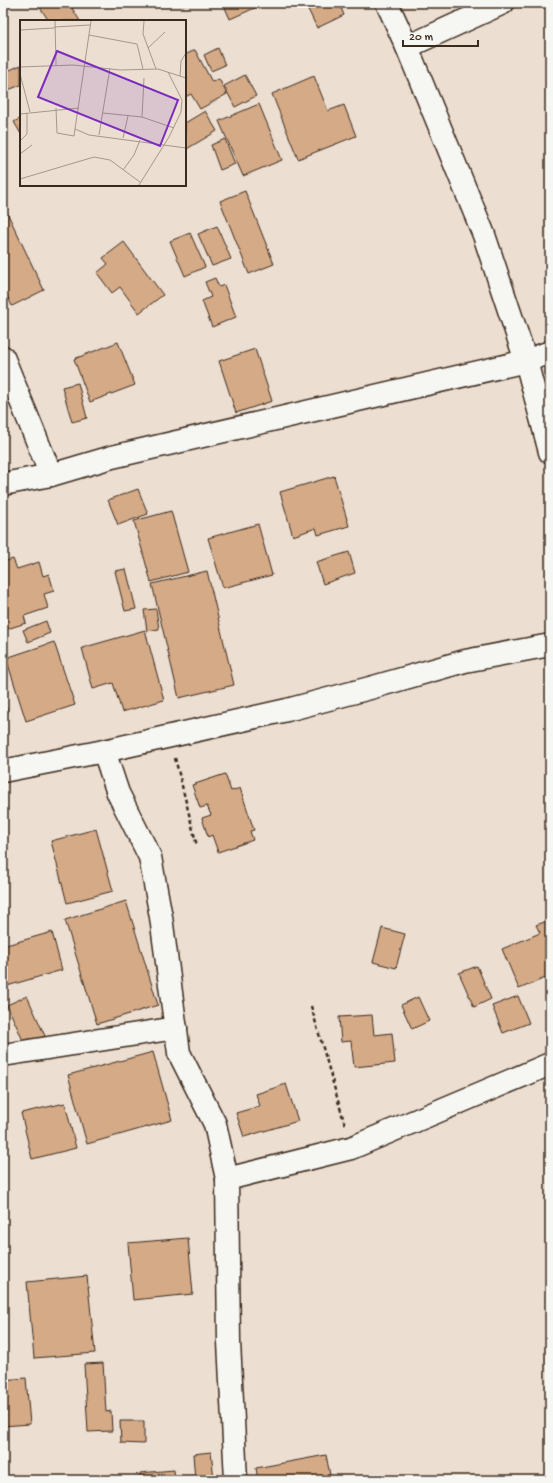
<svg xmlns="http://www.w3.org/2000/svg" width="553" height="1483" viewBox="0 0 553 1483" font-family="'Gochi Hand',sans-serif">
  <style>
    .building { fill: #d5aa86; stroke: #3b2a1e }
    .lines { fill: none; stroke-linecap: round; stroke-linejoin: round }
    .minor-casing { stroke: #3b2a1e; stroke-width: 25 }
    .path { stroke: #3b2a1e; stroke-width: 2.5; stroke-dasharray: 4 3; stroke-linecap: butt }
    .minor { stroke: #f6f6f2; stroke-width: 22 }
    .inset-road { fill: none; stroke: #a5978a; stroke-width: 1 }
    .view { fill: #7b2cbf; fill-opacity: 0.15; stroke: #7b2cbf; stroke-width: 2 }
    .inset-edge { fill: none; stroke: #3b2a1e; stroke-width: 2 }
  </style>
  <rect width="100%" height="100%" fill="#ecdfd2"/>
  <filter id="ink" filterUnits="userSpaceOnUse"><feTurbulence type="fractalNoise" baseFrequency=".025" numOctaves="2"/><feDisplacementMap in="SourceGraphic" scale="8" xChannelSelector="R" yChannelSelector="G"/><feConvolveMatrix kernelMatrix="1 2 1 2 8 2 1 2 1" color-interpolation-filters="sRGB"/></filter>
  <g filter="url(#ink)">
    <g class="building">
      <polygon points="37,3 80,3 72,8 80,21 49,21"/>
      <polygon points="223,3 266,3 230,19"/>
      <polygon points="305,3 339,3 344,15 317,28"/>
      <polygon points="218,48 225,65 211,71 204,55"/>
      <polygon points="195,50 212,82 219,79 227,94 200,109 191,94 185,97 185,55"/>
      <polygon points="21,65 21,85 3,92 3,73"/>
      <polygon points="245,75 256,96 235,107 224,86"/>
      <polygon points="314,76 328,111 344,105 356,136 298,159 272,94"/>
      <polygon points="259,104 282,160 243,176 219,121"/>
      <polygon points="205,111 217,131 185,150 185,123"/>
      <polygon points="21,118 21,134 14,122"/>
      <polygon points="225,139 235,164 220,170 211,145"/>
      <polygon points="245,191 274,264 249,274 220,201"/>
      <polygon points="3,204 44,290 12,306 3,287"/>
      <polygon points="217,226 231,259 212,266 198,234"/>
      <polygon points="190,233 205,267 185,276 170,241"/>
      <polygon points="124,242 163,295 139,313 120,287 112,293 97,273 108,264 103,258"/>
      <polygon points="215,278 219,287 224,285 236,317 212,327 202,301 211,297 205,282"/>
      <polygon points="118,342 135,385 90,402 74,359"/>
      <polygon points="255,349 272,401 236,413 219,361"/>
      <polygon points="78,383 87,418 72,422 62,387"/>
      <polygon points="334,476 349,526 318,535 316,528 293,536 280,492"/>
      <polygon points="138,489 148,514 118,525 108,500"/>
      <polygon points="171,511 188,572 151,582 134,521"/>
      <polygon points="258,524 272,575 223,588 208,538"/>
      <polygon points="349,552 355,573 323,584 316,562"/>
      <polygon points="13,559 17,569 39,562 43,576 49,574 54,591 44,594 48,608 24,616 26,623 7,629 3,620 3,562"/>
      <polygon points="126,569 136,609 125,611 115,571"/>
      <polygon points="207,571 234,685 179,698 152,584"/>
      <polygon points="156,609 159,629 147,631 144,610"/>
      <polygon points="46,621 50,633 28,642 23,630"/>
      <polygon points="145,630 164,700 122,712 113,683 93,689 82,648"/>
      <polygon points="54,642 75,705 26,721 6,658"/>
      <polygon points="3,697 8,712 3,714"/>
      <polygon points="225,774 231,791 240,788 254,830 250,831 253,840 218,852 212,835 208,837 202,818 211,815 207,806 200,808 192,785"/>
      <polygon points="96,829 113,891 67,903 51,841"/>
      <polygon points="126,901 158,1005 97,1024 65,920"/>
      <polygon points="550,920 550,976 519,989 502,949 540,933 536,925"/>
      <polygon points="382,928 405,934 396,968 373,962"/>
      <polygon points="52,932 62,970 7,986 3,972 3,946"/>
      <polygon points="477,966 491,999 474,1007 459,973"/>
      <polygon points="27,996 45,1036 25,1045 7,1005"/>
      <polygon points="518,996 529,1023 503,1033 492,1006"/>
      <polygon points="418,997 429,1021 412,1029 401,1005"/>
      <polygon points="372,1015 374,1035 392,1033 395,1063 354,1067 351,1041 341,1042 339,1017"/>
      <polygon points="153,1052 172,1120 87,1144 68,1075"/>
      <polygon points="286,1084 298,1121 244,1137 236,1113 260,1106 256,1094"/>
      <polygon points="65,1103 76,1148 32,1159 21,1113"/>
      <polygon points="188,1238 193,1294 133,1300 128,1243"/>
      <polygon points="87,1276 95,1353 34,1358 27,1282"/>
      <polygon points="103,1363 106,1412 111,1411 112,1431 88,1432 84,1364"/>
      <polygon points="26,1378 30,1424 3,1426 3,1380"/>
      <polygon points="120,1421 144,1421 144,1444 121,1443"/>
      <polygon points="211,1452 214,1479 195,1480 193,1454"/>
      <polygon points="326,1455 331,1480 258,1480 256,1468"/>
      <polygon points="174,1470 175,1480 140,1480 140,1473"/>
    </g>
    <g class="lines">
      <g class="minor-casing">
        <g id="minor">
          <polyline points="387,3 407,47 484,235 526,361 550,452"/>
          <polyline points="407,47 503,3"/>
          <polyline points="3,357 51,475"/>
          <polyline points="3,484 51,475 112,457 526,361 550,352"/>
          <polyline points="104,751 118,793 150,857 161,917 179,1053 215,1124 227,1179 229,1342 236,1480"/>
          <polyline points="3,771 104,751 287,710 370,688 465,661 550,645"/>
          <polyline points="3,1055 176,1028"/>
          <polyline points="227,1179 351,1148 550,1064"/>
        </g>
      </g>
      <g class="path">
        <polyline points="175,758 197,846"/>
        <polyline points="311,1006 345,1125"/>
      </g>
      <use href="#minor" class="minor"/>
    </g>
  </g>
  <g transform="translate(20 20)">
    <rect width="166" height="166" fill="#ecdfd2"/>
    <path class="inset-road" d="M 35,1 L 36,45M 71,1 L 55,109 L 69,115 L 166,128M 124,1 L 123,14 L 136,49M 34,7 L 70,5M 0,10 L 34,8M 69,15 L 117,24 L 123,49M 128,28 L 145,12M 0,47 L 53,45 L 100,50 L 138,49 L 166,58M 0,54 L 10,92M 160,56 L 161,41 L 166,33M 36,88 L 37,113 L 54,116 L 55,109M 83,93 L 122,97 L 154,108M 0,94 L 59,88M 122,97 L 124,58M 79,115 L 90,48M 103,118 L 108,96M 0,121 L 7,114 L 7,93M 0,134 L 12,125M 103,150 L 114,135 L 120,120M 0,159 L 74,137 L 90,140 L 120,162M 119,165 L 149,117 L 161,92 L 162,80 L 148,52"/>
    <path class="view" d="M 37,31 L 158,80 L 140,126 L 18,77 Z"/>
    <rect width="166" height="166" class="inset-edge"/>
  </g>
  <rect width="553" height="1483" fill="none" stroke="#f6f6f2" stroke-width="16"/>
  <rect x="8" y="8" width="537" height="1467" fill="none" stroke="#3b2a1e" stroke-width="1.5" filter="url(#ink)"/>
  <path d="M403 40v6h75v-6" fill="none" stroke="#3b2a1e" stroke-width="2"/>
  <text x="409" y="40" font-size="12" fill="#3b2a1e" stroke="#f6f6f2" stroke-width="3" paint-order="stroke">20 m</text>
</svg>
